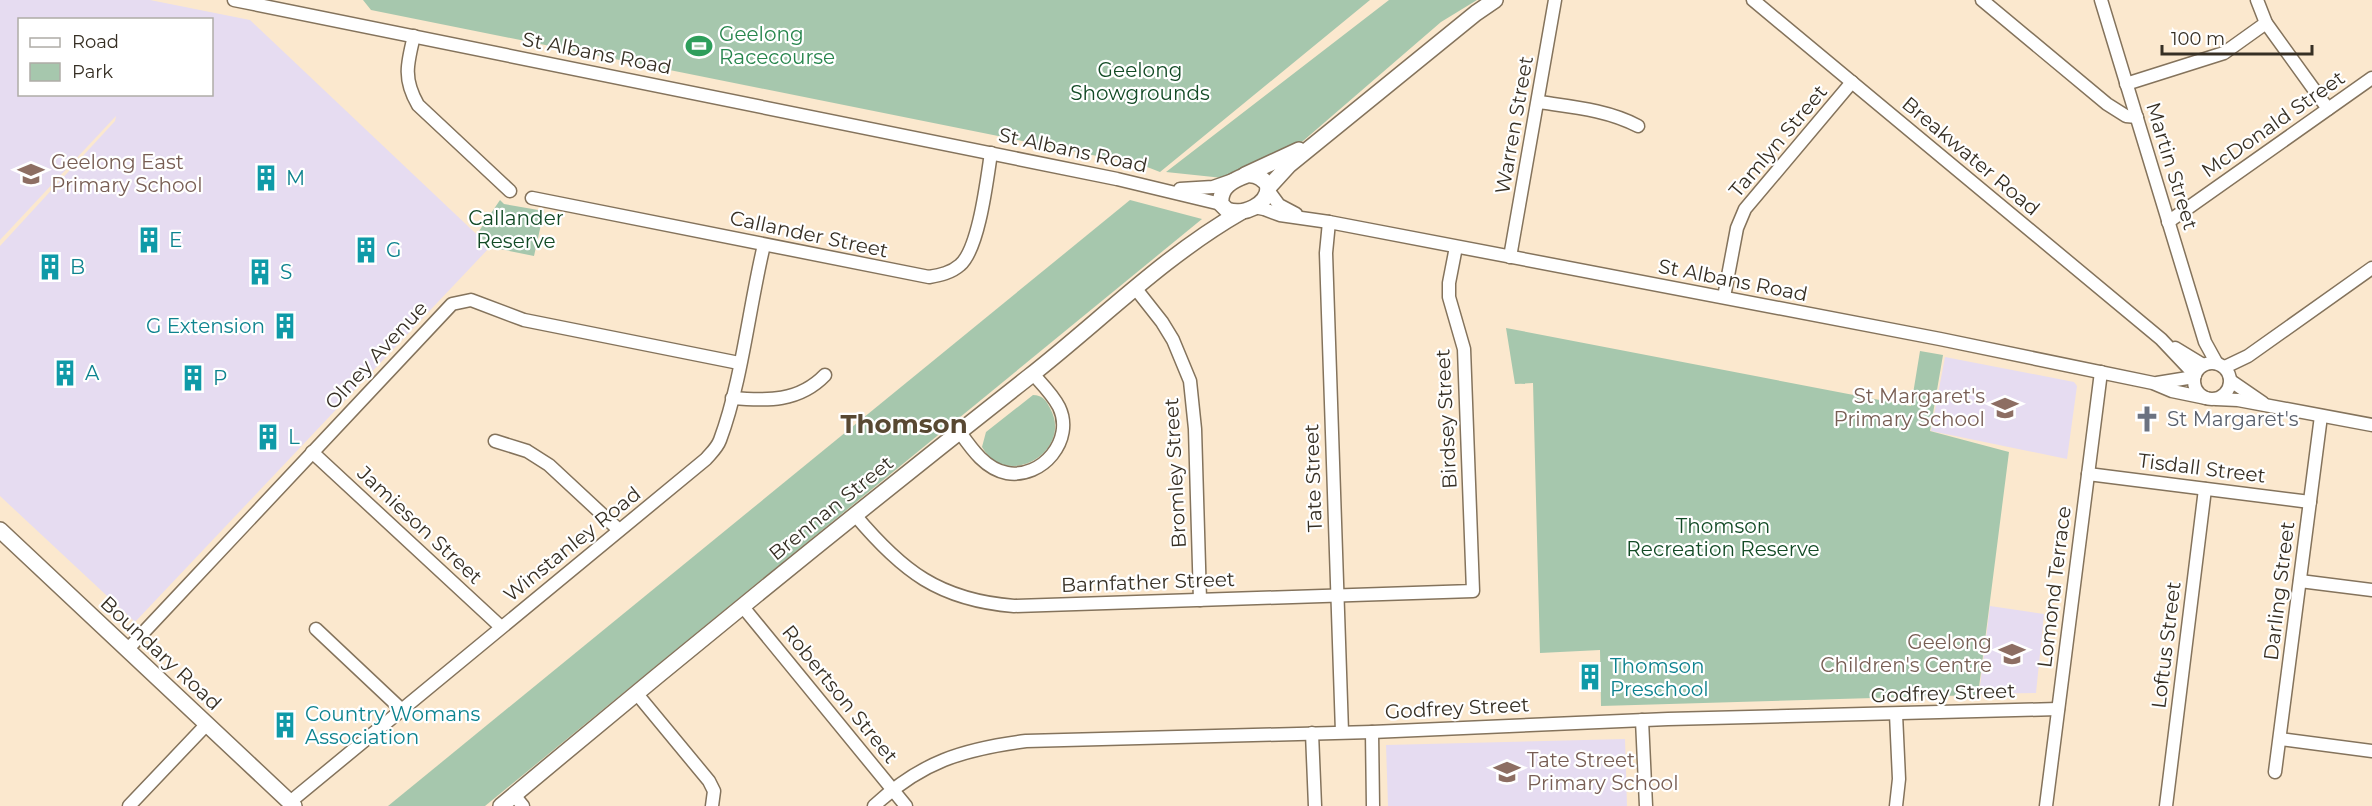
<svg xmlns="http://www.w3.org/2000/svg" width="2372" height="806" viewBox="0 0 2372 806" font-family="Montserrat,sans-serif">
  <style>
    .education { fill: #e6dcf1; fill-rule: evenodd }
    .green { fill: #a6c7ad }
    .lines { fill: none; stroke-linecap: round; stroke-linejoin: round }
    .minor-casing { stroke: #84735c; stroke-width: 15 }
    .major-casing { stroke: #84735c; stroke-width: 18 }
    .minor { stroke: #fff; stroke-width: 12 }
    .major { stroke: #fff; stroke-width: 15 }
    .labels { text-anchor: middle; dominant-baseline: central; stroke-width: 4.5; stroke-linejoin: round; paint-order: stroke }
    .leisure-label { font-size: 20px; fill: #27864d; stroke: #fff; text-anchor: start }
    .street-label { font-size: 20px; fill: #362f24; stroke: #fff }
    .park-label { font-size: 20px; fill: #124a25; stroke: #fff }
    .education-label { font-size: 20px; fill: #785e54; stroke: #fff; text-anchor: start }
    .culture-label { font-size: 20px; fill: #0d838f; stroke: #fff; text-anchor: start }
    .worship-label { font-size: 20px; fill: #5b616d; stroke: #fff; text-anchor: start }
    .district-label { font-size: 26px; font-weight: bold; fill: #584832; stroke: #fff }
  </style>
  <rect width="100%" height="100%" fill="#fbe8ce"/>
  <g class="education">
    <path d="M 0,0 L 150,0 L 250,20 L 490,247 L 135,622 L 0,496 L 0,246 L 115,121 L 116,116 L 0,240 ZM 20,20 L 212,20 L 212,94 L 20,94 Z"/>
    <polygon points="1945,357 2074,382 2077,386 2067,459 1931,431"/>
    <polygon points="1990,606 2044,614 2036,693 1979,694"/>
    <polygon points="1625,739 1627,806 1388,806 1386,745"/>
  </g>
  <g class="green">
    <polygon points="363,0 1370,0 1160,172 1142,165 371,10"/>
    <polygon points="1389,0 1477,0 1441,22 1303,141 1223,178 1166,172"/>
    <polygon points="500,200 504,204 544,211 534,256 490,247 477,234"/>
    <polygon points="1130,200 1202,219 485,806 388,806"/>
    <polygon points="1506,328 1911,406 1920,351 1943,355 1930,431 2009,452 1978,695 1601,706 1600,650 1540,653 1533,383 1515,384"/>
    <path d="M 1033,395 C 1042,395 1046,400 1050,408 C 1074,451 1007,491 982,447 L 986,432 Z"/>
  </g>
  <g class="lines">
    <g class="minor-casing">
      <g id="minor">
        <polyline points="234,0 1117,179 1221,204"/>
        <polyline points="1753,0 2161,339 2195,375"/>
        <polyline points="1982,0 2107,104 2126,116 2137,117"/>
        <polyline points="2101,0 2205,342 2216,362"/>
        <polyline points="2257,0 2266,23 2328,109"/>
        <path d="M 414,36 C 407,64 403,79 418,105 L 510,191"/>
        <polyline points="2126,84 2224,53 2266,23"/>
        <path d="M 1539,102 C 1573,107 1608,110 1638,126"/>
        <polyline points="1180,189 1213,187 1233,180"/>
        <polyline points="1268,190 1279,205 1296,214"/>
        <path d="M 532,198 L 929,277 C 940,275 951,273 960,265 C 979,249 987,179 991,153"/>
        <polyline points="1254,207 1264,209 1280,215 1329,222 1940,339 2153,383 2172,391 2206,398"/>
        <polyline points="1329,222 1326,253 1342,732"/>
        <polyline points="2168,222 2372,78"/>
        <polyline points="1510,257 1555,0"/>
        <polyline points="1136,289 1162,322 1173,340 1190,381 1195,429 1200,600"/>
        <polyline points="1724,297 1737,228 1745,209 1852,82"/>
        <polyline points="2175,348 2203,365"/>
        <circle cx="2212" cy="381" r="18"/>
        <polyline points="2225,367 2248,356 2372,268"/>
        <polyline points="2231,381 2263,403"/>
        <polyline points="2157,383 2194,377"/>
        <path d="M 732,398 C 767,401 799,402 825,375"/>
        <polyline points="2216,399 2238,400 2372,425"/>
        <path d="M 959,431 C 971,448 985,469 1007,473 C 1042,479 1075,440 1059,407 C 1053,395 1042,384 1033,374"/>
        <polyline points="495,441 527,451 549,465 619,530"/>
        <polyline points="312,452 501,627"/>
        <polyline points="2088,474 2310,502"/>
        <path d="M 855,515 C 902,571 939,600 1014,606 L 1473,591 L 1464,349 L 1449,297 L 1449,283 L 1456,247"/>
        <polyline points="2300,581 2372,590"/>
        <polyline points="743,607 906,806"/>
        <polyline points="316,629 401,709"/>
        <polyline points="127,650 452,304 471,300 524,320 739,363"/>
        <polyline points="637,694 709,781 714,791 712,806"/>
        <polyline points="1896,714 1899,779 1896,806"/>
        <polyline points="1642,720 1646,806"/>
        <polyline points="1372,732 1373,806"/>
        <polyline points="1312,733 1315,806"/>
        <polyline points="2280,739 2372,751"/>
        <polyline points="2275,772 2321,416"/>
        <polyline points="514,795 523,806"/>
        <path d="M 290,802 L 706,459 C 711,453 717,448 720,440 C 742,381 749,307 764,245"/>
        <polyline points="129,806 206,725"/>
        <path d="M 874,806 C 921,762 963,749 1026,741 L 1372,732 L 1668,719 L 2058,709"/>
        <polyline points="2046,806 2101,372"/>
        <polyline points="2166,806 2205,489"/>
      </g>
    </g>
    <g class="major-casing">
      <g id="major">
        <polyline points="1245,175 1299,150"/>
        <path d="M 1247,175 C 1256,174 1263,178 1268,186 C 1269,205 1243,216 1227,210 L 1221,204 C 1219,187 1233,180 1247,175 Z"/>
        <polyline points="1268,188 1289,165 1476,13 1495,0"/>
        <polyline points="0,530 294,806"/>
        <path d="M 501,806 C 675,660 852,516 1030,376 C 1100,321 1164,256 1241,212"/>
      </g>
    </g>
    <use href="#minor" class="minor"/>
    <use href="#major" class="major"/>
  </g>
  <defs>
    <g id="stadium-bare" transform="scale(2.07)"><path d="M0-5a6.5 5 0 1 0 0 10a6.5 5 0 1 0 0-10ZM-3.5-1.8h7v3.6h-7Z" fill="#2e9e5b" stroke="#fff" stroke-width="2.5" paint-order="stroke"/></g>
    <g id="school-bare" transform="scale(2.07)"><path d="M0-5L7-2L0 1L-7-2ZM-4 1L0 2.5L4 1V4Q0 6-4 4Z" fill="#8d6e63" stroke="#fff" stroke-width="2.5" paint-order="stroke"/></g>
    <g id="building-bare" transform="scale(2.07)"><path d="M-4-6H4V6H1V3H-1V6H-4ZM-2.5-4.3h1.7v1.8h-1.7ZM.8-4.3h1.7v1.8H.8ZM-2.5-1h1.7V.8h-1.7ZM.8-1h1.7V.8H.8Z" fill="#0f9aa8" stroke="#fff" stroke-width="2.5" paint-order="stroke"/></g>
    <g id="church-bare" transform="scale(2.07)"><path d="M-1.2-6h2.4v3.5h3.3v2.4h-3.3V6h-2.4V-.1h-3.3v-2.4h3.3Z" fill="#6b7280" stroke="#fff" stroke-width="2.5" paint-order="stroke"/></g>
  </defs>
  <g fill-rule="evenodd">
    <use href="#stadium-bare" x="699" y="46"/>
    <use href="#school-bare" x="31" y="174"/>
    <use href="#building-bare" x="266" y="178"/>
    <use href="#building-bare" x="149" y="240"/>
    <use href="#building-bare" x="366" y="250"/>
    <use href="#building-bare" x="50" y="267"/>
    <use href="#building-bare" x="260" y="272"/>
    <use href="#building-bare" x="285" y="326"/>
    <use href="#building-bare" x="65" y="373"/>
    <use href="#building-bare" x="193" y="378"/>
    <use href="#school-bare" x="2005" y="408"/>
    <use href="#church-bare" x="2147" y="419"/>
    <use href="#building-bare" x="268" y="437"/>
    <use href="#school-bare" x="2012" y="654"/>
    <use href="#building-bare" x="1590" y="677"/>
    <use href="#building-bare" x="285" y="725"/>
    <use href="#school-bare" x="1507" y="772"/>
  </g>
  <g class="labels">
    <g class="leisure-label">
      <text x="719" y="34">Geelong<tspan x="719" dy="23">Racecourse</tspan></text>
    </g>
    <g class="street-label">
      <text transform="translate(597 53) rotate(11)">St Albans Road</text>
      <text transform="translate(2273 124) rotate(-35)">McDonald Street</text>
      <text transform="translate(1514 125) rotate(-80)">Warren Street</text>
      <text transform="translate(1778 141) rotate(-50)">Tamlyn Street</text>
      <text transform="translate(1073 150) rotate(12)">St Albans Road</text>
      <text transform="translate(1971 156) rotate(40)">Breakwater Road</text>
      <text transform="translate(2172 166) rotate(73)">Martin Street</text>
      <text transform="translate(809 234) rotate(12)">Callander Street</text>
      <text transform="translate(1733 280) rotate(11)">St Albans Road</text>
      <text transform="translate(376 355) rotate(-47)">Olney Avenue</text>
      <text transform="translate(1446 419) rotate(-93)">Birdsey Street</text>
      <text transform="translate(2202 468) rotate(7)">Tisdall Street</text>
      <text transform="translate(1175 473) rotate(-93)">Bromley Street</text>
      <text transform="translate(1313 478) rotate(-92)">Tate Street</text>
      <text transform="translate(831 508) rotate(-39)">Brennan Street</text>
      <text transform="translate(420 525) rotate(43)">Jamieson Street</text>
      <text transform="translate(572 544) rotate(-39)">Winstanley Road</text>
      <text transform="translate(1148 582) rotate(-2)">Barnfather Street</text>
      <text transform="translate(2054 587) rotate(-83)">Lomond Terrace</text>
      <text transform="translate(2279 591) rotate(-83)">Darling Street</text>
      <text transform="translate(2166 645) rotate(-83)">Loftus Street</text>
      <text transform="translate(161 653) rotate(43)">Boundary Road</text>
      <text transform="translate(1943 693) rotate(-2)">Godfrey Street</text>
      <text transform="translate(840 694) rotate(51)">Robertson Street</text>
      <text transform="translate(1457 708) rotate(-3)">Godfrey Street</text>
    </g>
    <g class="park-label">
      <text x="1140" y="70">Geelong<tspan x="1140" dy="23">Showgrounds</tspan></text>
      <text x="516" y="218">Callander<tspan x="516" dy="23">Reserve</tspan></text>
      <text x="1723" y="526">Thomson<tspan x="1723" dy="23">Recreation Reserve</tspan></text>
    </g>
    <g class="education-label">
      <text x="51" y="162">Geelong East<tspan x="51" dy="23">Primary School</tspan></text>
      <text x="1985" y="396" text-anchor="end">St Margaret's<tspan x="1985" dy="23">Primary School</tspan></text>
      <text x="1992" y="642" text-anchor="end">Geelong<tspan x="1992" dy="23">Children's Centre</tspan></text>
      <text x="1527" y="760">Tate Street<tspan x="1527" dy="23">Primary School</tspan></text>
    </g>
    <g class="culture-label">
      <text x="286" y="178">M</text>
      <text x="169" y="240">E</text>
      <text x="386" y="250">G</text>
      <text x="70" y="267">B</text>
      <text x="280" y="272">S</text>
      <text x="265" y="326" text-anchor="end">G Extension</text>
      <text x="85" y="373">A</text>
      <text x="213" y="378">P</text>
      <text x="288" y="437">L</text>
      <text x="1610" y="666">Thomson<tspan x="1610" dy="23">Preschool</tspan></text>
      <text x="305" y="714">Country Womans<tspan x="305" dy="23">Association</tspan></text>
    </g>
    <g class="worship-label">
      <text x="2167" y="419">St Margaret's</text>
    </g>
    <g class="district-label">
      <text x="904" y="424">Thomson</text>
    </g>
  </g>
  <rect x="18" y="18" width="195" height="78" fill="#ffffff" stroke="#afaca7" stroke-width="1.5"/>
  <rect x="30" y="38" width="30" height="9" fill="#ffffff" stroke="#afaca7" stroke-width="1.5"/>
  <text x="72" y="48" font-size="18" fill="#362f24">Road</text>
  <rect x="30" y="63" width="30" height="18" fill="#a6c7ad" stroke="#afaca7" stroke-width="1.5"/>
  <text x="72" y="78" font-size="18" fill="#362f24">Park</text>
  <path d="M2162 45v9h150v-9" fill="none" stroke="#362f24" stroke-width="3"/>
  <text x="2171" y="45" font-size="18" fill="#362f24" stroke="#ffffff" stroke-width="4.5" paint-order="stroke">100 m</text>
</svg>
